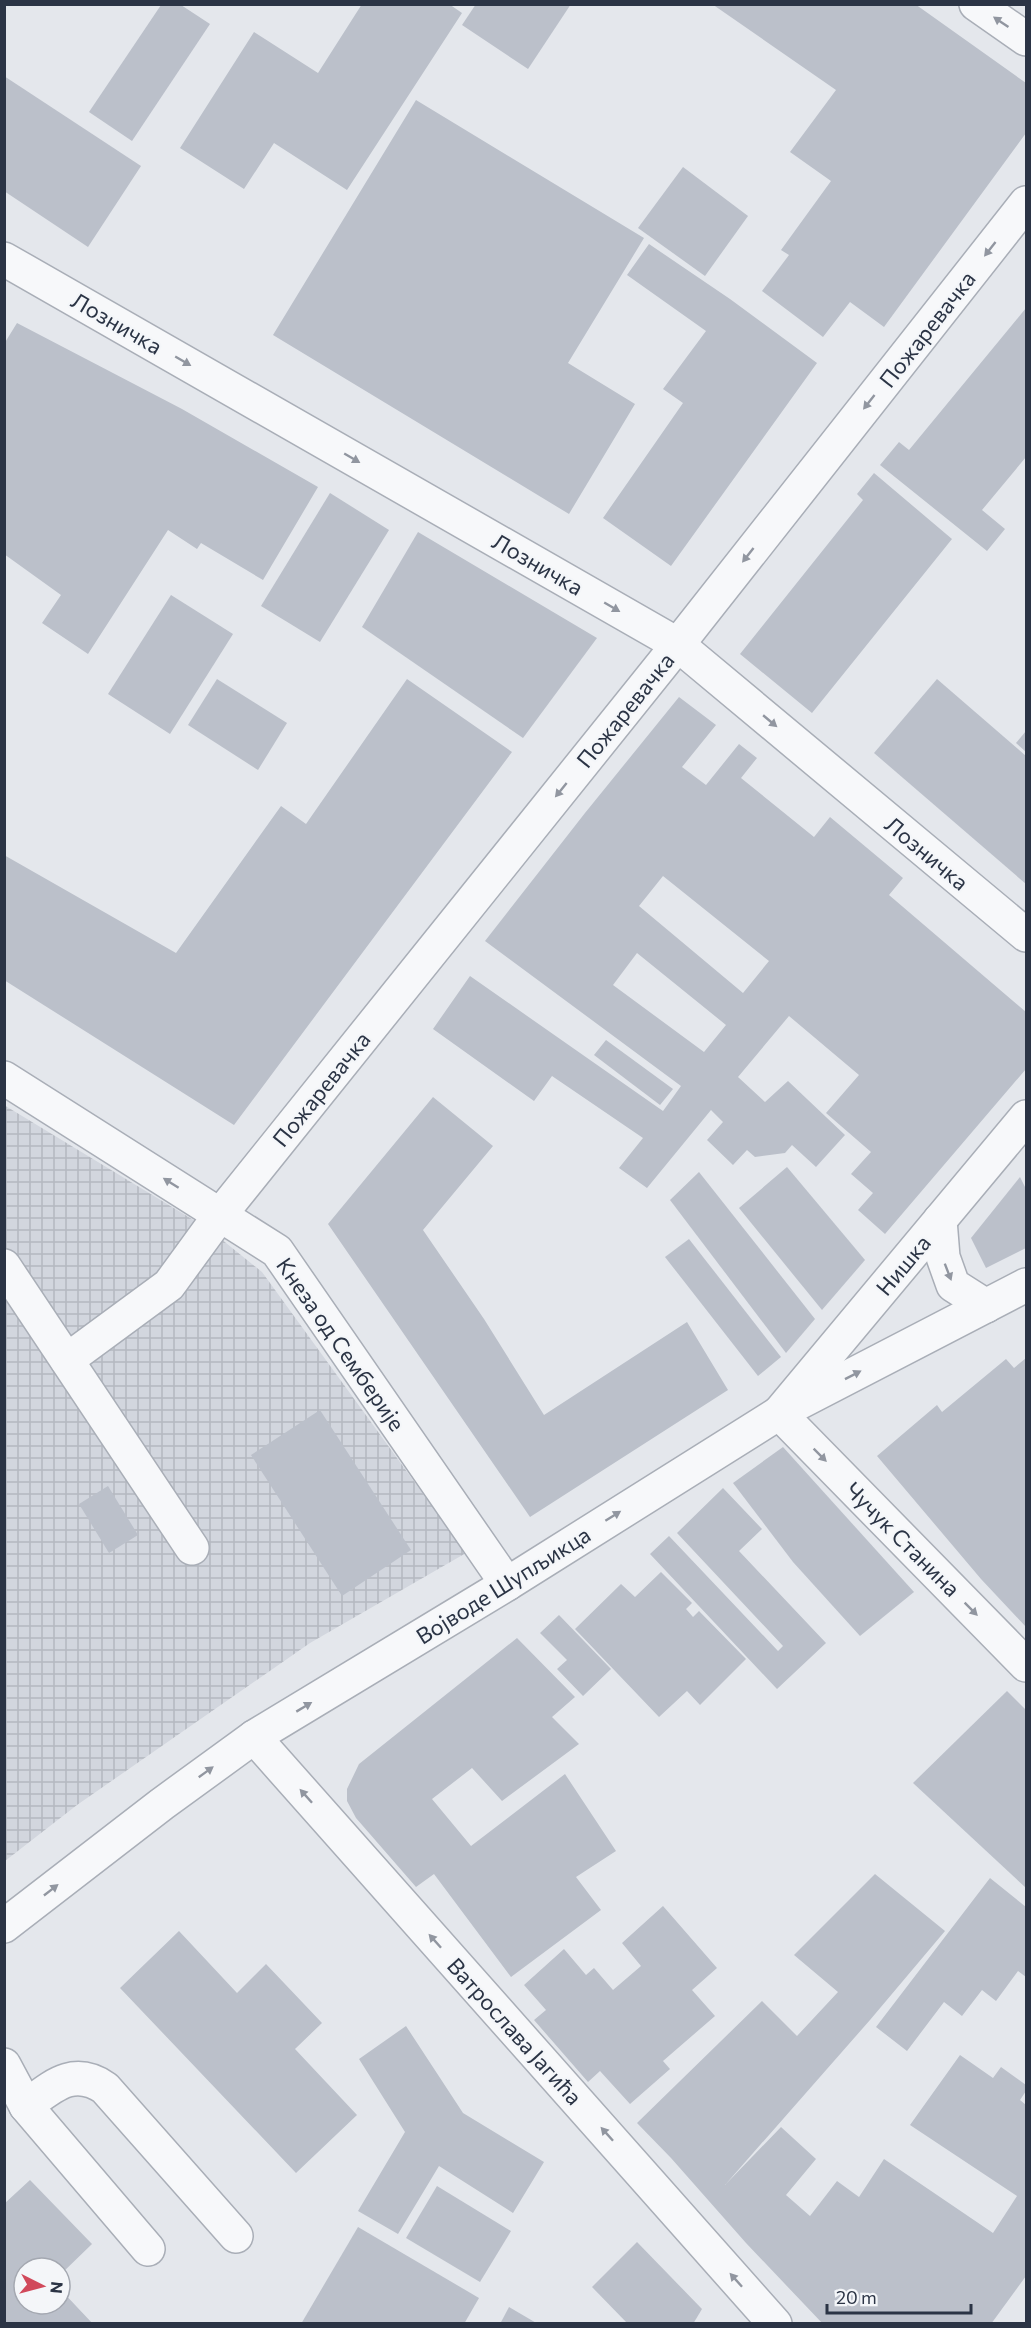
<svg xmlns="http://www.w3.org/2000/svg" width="1031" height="2328" viewBox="0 0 1031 2328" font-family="Commissioner,sans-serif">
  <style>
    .industrial { fill: url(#industrial-grid) }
    .building { fill: #bbc0ca; fill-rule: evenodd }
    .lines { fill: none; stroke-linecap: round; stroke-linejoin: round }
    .minor-casing { stroke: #a9aeb7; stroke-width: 36 }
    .minor { stroke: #f7f8fa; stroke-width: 33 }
    .oneway { fill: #9196a0 }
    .labels { text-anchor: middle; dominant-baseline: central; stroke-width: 4.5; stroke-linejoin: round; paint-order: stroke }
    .street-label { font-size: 22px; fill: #2b3445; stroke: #f4f6f9 }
  </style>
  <defs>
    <pattern id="industrial-grid" width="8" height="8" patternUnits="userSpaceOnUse" patternTransform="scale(1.5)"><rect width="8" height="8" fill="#d2d6de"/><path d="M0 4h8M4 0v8" fill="none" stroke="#b4b8c0"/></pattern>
  </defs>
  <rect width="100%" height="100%" fill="#e4e7ec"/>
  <polygon class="industrial" points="4,1105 210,1230 262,1272 466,1553 310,1643 77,1805 5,1861"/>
  <g class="building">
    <polygon points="362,4 449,4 462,13 347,190 274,143 244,189 180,148 254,32 318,73"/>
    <polygon points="476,4 571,4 528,69 462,25"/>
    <polygon points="712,4 915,4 1026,83 1026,133 884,327 850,302 823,337 762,291 789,255 781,250 831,181 790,152 836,90"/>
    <polygon points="161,5 181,5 210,24 132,141 89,112"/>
    <polygon points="4,76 141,166 88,247 4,191"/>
    <polygon points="416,100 644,238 568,363 635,404 569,514 273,335"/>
    <polygon points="683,167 748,216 705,276 638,228"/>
    <polygon points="649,244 730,299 817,363 671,566 603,518 683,403 663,389 706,331 627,275"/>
    <polygon points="1026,308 1026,457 982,510 1005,529 987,551 880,465 899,442 909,450"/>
    <polygon points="17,323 182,409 318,487 263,580 201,543 197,549 168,530 88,654 42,623 61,595 4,554 4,344"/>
    <polygon points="874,473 952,539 812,713 740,654 863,500 857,494"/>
    <polygon points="330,493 389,530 320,642 261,606"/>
    <polygon points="418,532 597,638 523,738 362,627"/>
    <polygon points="171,595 233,634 170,734 108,694"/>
    <polygon points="217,679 287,723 258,770 188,725"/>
    <polygon points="407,679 512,752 234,1125 4,980 4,855 176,953 281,806 306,824"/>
    <polygon points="937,679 1026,756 1026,884 874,753"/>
    <path d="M 679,697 L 716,725 L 682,767 L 706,785 L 739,744 L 757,758 L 741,778 L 814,837 L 830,817 L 903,878 L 889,895 L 1026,1012 L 1026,1069 L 885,1234 L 858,1210 L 873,1193 L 851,1174 L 871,1152 L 826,1113 L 859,1075 L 789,1016 L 738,1077 L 765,1102 L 788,1081 L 845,1135 L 816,1167 L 792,1145 L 785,1153 L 755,1157 L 747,1150 L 733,1165 L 707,1140 L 723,1122 L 711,1110 L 647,1188 L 619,1168 L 643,1138 L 552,1076 L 534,1101 L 433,1029 L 470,976 L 663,1111 L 681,1086 L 485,941 L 585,813 ZM 663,876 L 769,961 L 743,993 L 639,906 ZM 637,953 L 726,1025 L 704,1052 L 613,985 Z"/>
    <polygon points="1026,731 1026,752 1016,743"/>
    <polygon points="606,1040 673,1089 660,1105 594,1055"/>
    <polygon points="433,1097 493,1146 423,1230 484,1319 544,1415 687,1322 728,1390 530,1517 328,1224"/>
    <polygon points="787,1167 865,1260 822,1310 739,1208"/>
    <polygon points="699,1172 815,1319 786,1353 670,1200"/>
    <polygon points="1020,1177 1026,1189 1026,1248 986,1268 971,1238"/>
    <polygon points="689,1239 781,1357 758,1376 665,1257"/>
    <polygon points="1026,1358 1026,1627 981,1579 877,1456 937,1405 942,1412 1006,1359 1014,1368"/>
    <polygon points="320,1410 411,1550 342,1596 251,1455"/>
    <polygon points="783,1447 914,1592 860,1636 793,1562 733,1483"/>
    <polygon points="108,1486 138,1535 109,1553 79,1504"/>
    <polygon points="723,1488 762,1529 739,1551 826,1643 777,1689 650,1554 669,1536 778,1651 783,1646 677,1533"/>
    <polygon points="661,1572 692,1603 686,1609 693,1617 699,1611 746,1659 700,1705 687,1691 659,1717 575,1629 621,1584 635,1597"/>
    <polygon points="559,1615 611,1669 583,1696 557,1669 567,1660 540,1633"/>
    <polygon points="517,1638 575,1697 552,1717 579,1744 502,1801 472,1768 432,1799 471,1846 565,1774 616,1851 576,1877 601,1910 511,1977 434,1874 416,1887 356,1818 347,1801 347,1789 359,1764"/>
    <polygon points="1007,1691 1026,1710 1026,1888 913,1783"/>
    <polygon points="875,1874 945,1931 870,2020 725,2185 781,2127 816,2159 786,2195 810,2216 837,2181 859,2197 884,2159 993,2233 1017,2196 910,2125 960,2055 993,2078 1001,2067 1026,2085 1026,2091 1020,2100 1026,2105 1026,2276 991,2324 823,2324 746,2243 671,2158 637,2123 762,2001 797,2036 838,1992 794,1955"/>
    <polygon points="990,1878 1026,1907 1026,1977 1018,1971 996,2001 982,1990 962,2016 944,2002 907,2051 876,2027"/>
    <polygon points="663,1906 717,1968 692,1990 715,2016 663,2061 670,2069 630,2104 600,2071 588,2082 534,2020 546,2010 524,1985 564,1949 586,1975 594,1968 613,1990 641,1966 622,1943"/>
    <polygon points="179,1931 237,1993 266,1964 322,2023 295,2049 357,2115 296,2173 120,1988"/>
    <polygon points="406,2026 463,2113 544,2162 513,2213 439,2166 398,2234 358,2211 405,2132 359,2059"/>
    <polygon points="30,2180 92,2244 60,2275 60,2268 24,2268 24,2304 60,2304 60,2289 93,2324 4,2324 4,2204"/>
    <polygon points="437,2186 511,2231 480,2282 406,2238"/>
    <polygon points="358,2227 479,2298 464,2324 301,2324"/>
    <polygon points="637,2242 702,2309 693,2324 628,2324 592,2287"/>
    <polygon points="509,2307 538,2324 500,2324"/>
  </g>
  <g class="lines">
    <g class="minor-casing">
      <g id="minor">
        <polyline points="976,4 1026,39"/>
        <polyline points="4,259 677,644 1026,935"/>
        <polyline points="4,1078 277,1251 507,1584"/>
        <polyline points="1026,1117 779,1413 1026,1665"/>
        <polyline points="940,1220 943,1257 953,1285 986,1306"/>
        <polyline points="4,1266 192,1548"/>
        <polyline points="67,1360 169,1285 220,1215 664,662 1026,203"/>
        <polyline points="254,1737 775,2324"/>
        <polyline points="4,1926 162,1804 254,1737 507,1584 779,1413 1026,1285"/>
        <polyline points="4,2065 26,2106 148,2249"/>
        <path d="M 26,2106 C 52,2087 73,2066 105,2088 L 236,2236"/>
      </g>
    </g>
    <use href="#minor" class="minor"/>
  </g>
  <defs><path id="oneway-solid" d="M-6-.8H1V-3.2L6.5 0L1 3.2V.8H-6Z" transform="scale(1.5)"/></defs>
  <g class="oneway">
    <use href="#oneway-solid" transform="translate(1001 22) rotate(-146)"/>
    <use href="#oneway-solid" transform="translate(990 249) rotate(128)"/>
    <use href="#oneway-solid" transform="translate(183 361) rotate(30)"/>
    <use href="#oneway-solid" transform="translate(869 402) rotate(128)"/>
    <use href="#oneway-solid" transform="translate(352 458) rotate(30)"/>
    <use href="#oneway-solid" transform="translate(748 555) rotate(128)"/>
    <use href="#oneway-solid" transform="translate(612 607) rotate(30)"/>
    <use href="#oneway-solid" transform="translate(770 721) rotate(40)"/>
    <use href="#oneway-solid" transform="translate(561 790) rotate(129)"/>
    <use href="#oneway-solid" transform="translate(171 1183) rotate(-148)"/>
    <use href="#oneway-solid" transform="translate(948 1272) rotate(69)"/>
    <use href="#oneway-solid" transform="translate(853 1375) rotate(-27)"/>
    <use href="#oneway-solid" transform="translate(820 1455) rotate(45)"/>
    <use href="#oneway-solid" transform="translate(613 1516) rotate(-32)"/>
    <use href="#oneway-solid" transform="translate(971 1609) rotate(45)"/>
    <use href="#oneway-solid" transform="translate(304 1707) rotate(-31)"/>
    <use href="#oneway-solid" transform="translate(206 1772) rotate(-36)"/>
    <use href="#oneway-solid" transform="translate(306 1796) rotate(-132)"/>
    <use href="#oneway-solid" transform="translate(51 1890) rotate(-38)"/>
    <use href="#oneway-solid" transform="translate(435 1941) rotate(-132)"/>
    <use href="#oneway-solid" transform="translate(607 2134) rotate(-132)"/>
    <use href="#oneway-solid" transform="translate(736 2280) rotate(-132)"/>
  </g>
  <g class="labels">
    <g class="street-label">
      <text transform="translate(117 323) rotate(30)">Лозничка</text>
      <text transform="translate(927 329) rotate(-52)">Пожаревачка</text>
      <text transform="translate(538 564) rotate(30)">Лозничка</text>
      <text transform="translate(625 710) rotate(-51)">Пожаревачка</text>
      <text transform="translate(927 853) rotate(40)">Лозничка</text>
      <text transform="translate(321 1089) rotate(-51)">Пожаревачка</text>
      <text transform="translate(903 1265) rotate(-50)">Нишка</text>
      <text transform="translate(341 1344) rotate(55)">Кнеза од Семберије</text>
      <text transform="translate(903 1539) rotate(45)">Чучук Станина</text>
      <text transform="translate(503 1585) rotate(-32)">Војводе Шупљикца</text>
      <text transform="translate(515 2031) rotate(48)">Ватрослава Јагића</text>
    </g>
  </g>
  <rect width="1031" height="2328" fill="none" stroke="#2b3445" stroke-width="12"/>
  <g transform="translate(42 2286) rotate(96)"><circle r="28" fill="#f4f6f9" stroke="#a4a8b1" stroke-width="1.5"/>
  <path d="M0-4.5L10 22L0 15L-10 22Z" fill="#d1495b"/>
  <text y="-9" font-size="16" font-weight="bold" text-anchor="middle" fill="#2b3445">N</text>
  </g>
  <path d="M827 2304v9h144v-9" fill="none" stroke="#2b3445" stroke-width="3"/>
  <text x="836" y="2304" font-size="18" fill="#2b3445" stroke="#f4f6f9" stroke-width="4.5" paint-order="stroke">20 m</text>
</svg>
